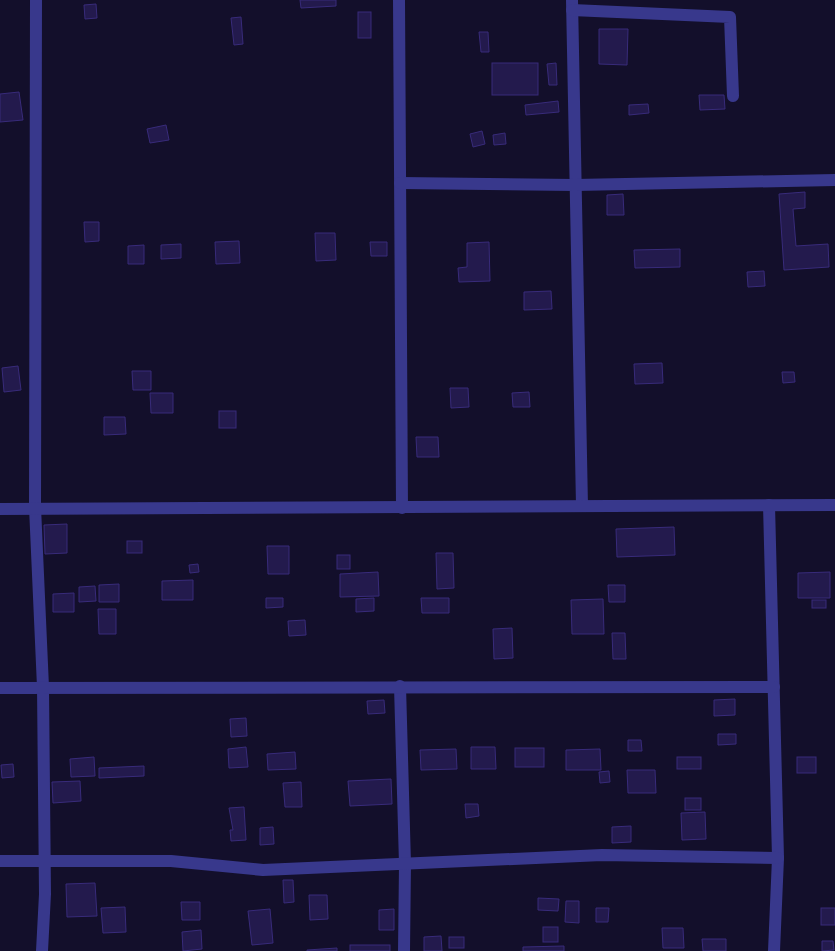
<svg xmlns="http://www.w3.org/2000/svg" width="835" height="951" viewBox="0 0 835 951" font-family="'PT Sans Narrow',sans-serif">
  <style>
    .building { fill: #231a4d; stroke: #382b7a }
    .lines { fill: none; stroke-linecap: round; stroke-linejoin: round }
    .minor { stroke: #38388c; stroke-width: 12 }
  </style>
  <rect width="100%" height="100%" fill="#130f2b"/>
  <g class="building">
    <polygon points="300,0 336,0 336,6 301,8"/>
    <polygon points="96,4 97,18 85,19 84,5"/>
    <rect x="358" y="12" width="13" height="26"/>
    <polygon points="241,17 243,44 234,45 231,18"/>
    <polygon points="599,29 628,29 627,65 599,64"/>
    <polygon points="479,32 488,32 489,52 481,52"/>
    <rect x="492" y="63" width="46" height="32"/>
    <polygon points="556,63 557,85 549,85 547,64"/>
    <polygon points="19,92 23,120 0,122 0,94"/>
    <polygon points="699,95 724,95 725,109 700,110"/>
    <polygon points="558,101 559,112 526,115 525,105"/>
    <polygon points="648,104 649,113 629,115 629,105"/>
    <polygon points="166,125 169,140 150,143 147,129"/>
    <polygon points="482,131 485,144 473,147 470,134"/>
    <polygon points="505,133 506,144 494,145 493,135"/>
    <polygon points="805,192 805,208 793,209 796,246 828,244 829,267 784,270 779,194"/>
    <polygon points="623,194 624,215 607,215 607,195"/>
    <polygon points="84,222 99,222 99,241 85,242"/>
    <polygon points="315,233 335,233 336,260 316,261"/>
    <polygon points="239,241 240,263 216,264 215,242"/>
    <polygon points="370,242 387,242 387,256 371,256"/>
    <polygon points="489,242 490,281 459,282 458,268 467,267 467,243"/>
    <polygon points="181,244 181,258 161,259 161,245"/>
    <polygon points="144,245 144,264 128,264 128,246"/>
    <polygon points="680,249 680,267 635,268 634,250"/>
    <polygon points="764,271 765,286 748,287 747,272"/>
    <polygon points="551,291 552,309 524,310 524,292"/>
    <polygon points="662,363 663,383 635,384 634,364"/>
    <polygon points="18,366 21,390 4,392 2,368"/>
    <polygon points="132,371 151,371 151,390 133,390"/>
    <polygon points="782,372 794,372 795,382 783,383"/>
    <polygon points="450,388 468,388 469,407 451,408"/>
    <polygon points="529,392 530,407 513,407 512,393"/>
    <polygon points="150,393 173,393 173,413 151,413"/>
    <rect x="219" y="411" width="17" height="17"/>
    <polygon points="104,417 125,417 126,434 104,435"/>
    <polygon points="416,437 438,437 439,457 417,457"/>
    <polygon points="67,524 67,553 45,554 44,525"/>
    <polygon points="674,527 675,555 617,557 616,529"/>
    <rect x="127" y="541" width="15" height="12"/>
    <polygon points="267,546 289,546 289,574 268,574"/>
    <polygon points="436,553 453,553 454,588 437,589"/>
    <rect x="337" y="555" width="13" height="14"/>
    <polygon points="198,564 199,572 190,573 189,565"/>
    <polygon points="378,572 379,596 340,597 340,574"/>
    <polygon points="830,572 830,598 798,598 798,573"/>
    <polygon points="193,580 193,600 162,600 162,581"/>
    <polygon points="119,584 119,602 99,602 99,585"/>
    <polygon points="608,585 625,585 625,602 609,602"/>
    <polygon points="95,586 96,601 79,602 79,587"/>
    <polygon points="74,593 74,612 53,612 53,594"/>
    <polygon points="266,598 283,598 283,607 266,608"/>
    <polygon points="374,598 374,611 356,612 356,599"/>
    <polygon points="421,598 449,598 449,613 422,613"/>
    <polygon points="603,599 604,634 572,634 571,600"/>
    <rect x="812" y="600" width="14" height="8"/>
    <polygon points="98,609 116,609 116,634 99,634"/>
    <polygon points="305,620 306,635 289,636 288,621"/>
    <polygon points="512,628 513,658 494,659 493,629"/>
    <polygon points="612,633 625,633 626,659 613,659"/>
    <polygon points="735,699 735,715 714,716 714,700"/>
    <polygon points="384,700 385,713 368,714 367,701"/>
    <polygon points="246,718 247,736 231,737 230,719"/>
    <polygon points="718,734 736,734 736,744 718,745"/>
    <polygon points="628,740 641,740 642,751 628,751"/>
    <polygon points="246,747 248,767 229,768 228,749"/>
    <polygon points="471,747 495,747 496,769 471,769"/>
    <rect x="515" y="748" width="29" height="19"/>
    <polygon points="456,749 457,769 421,770 420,750"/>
    <polygon points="600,749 601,770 566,770 566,750"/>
    <polygon points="295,752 296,769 268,770 267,754"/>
    <polygon points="94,757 95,776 71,777 70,759"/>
    <rect x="677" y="757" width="24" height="12"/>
    <rect x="797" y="757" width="19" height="16"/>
    <polygon points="13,764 14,777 2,778 1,765"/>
    <polygon points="144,766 144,776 99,778 99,768"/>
    <polygon points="627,770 655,770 656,793 628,793"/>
    <polygon points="609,771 610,782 600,783 599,772"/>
    <polygon points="391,779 392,804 350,806 348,781"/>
    <polygon points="80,781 81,801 53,803 52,782"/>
    <polygon points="301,782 302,807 285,807 283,783"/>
    <rect x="685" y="798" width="16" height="12"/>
    <polygon points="465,804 478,804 479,816 466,818"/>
    <polygon points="244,807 246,840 231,841 230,830 233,830 229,808"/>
    <polygon points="705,812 706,839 682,840 681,813"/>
    <polygon points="631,826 631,842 612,843 612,827"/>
    <polygon points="273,827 274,844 260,845 260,828"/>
    <polygon points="283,880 293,880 294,902 284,903"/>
    <polygon points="95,883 97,916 67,917 66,884"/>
    <polygon points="309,895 327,895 328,919 310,920"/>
    <polygon points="538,898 559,899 558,911 538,910"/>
    <polygon points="566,901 579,901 579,923 565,922"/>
    <polygon points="181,902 200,902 200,920 182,920"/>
    <polygon points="125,907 126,932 103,933 101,908"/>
    <polygon points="596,908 609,908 608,922 596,922"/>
    <rect x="821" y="908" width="14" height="17"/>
    <polygon points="270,909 273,943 252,945 248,911"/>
    <polygon points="394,909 394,930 379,930 379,910"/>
    <rect x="543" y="927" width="15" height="15"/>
    <polygon points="662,928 683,928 684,948 663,948"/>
    <polygon points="201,930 202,949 183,951 182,932"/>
    <polygon points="441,936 442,951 424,951 424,937"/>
    <rect x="449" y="937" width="15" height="11"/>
    <polygon points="702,939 726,939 726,951 703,951"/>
    <polygon points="822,941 833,941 834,950 822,951"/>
    <rect x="350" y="945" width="40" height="6"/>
    <polygon points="564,946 564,951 523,951 523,947"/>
    <polygon points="337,948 337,951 307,951 307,950"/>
  </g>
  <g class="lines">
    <g class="minor">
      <polyline points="36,0 35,507 43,687 45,894 42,951"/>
      <polyline points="399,0 402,508"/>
      <polyline points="572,0 582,506"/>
      <polyline points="572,10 730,17 733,96"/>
      <polyline points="400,183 575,185 835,180"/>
      <polyline points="769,505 778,858 774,951"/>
      <polyline points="0,509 835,505"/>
      <polyline points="400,686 405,864 404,951"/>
      <polyline points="0,688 774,687"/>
      <polyline points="0,861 171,861 263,870 602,855 778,858"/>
    </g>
  </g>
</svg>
